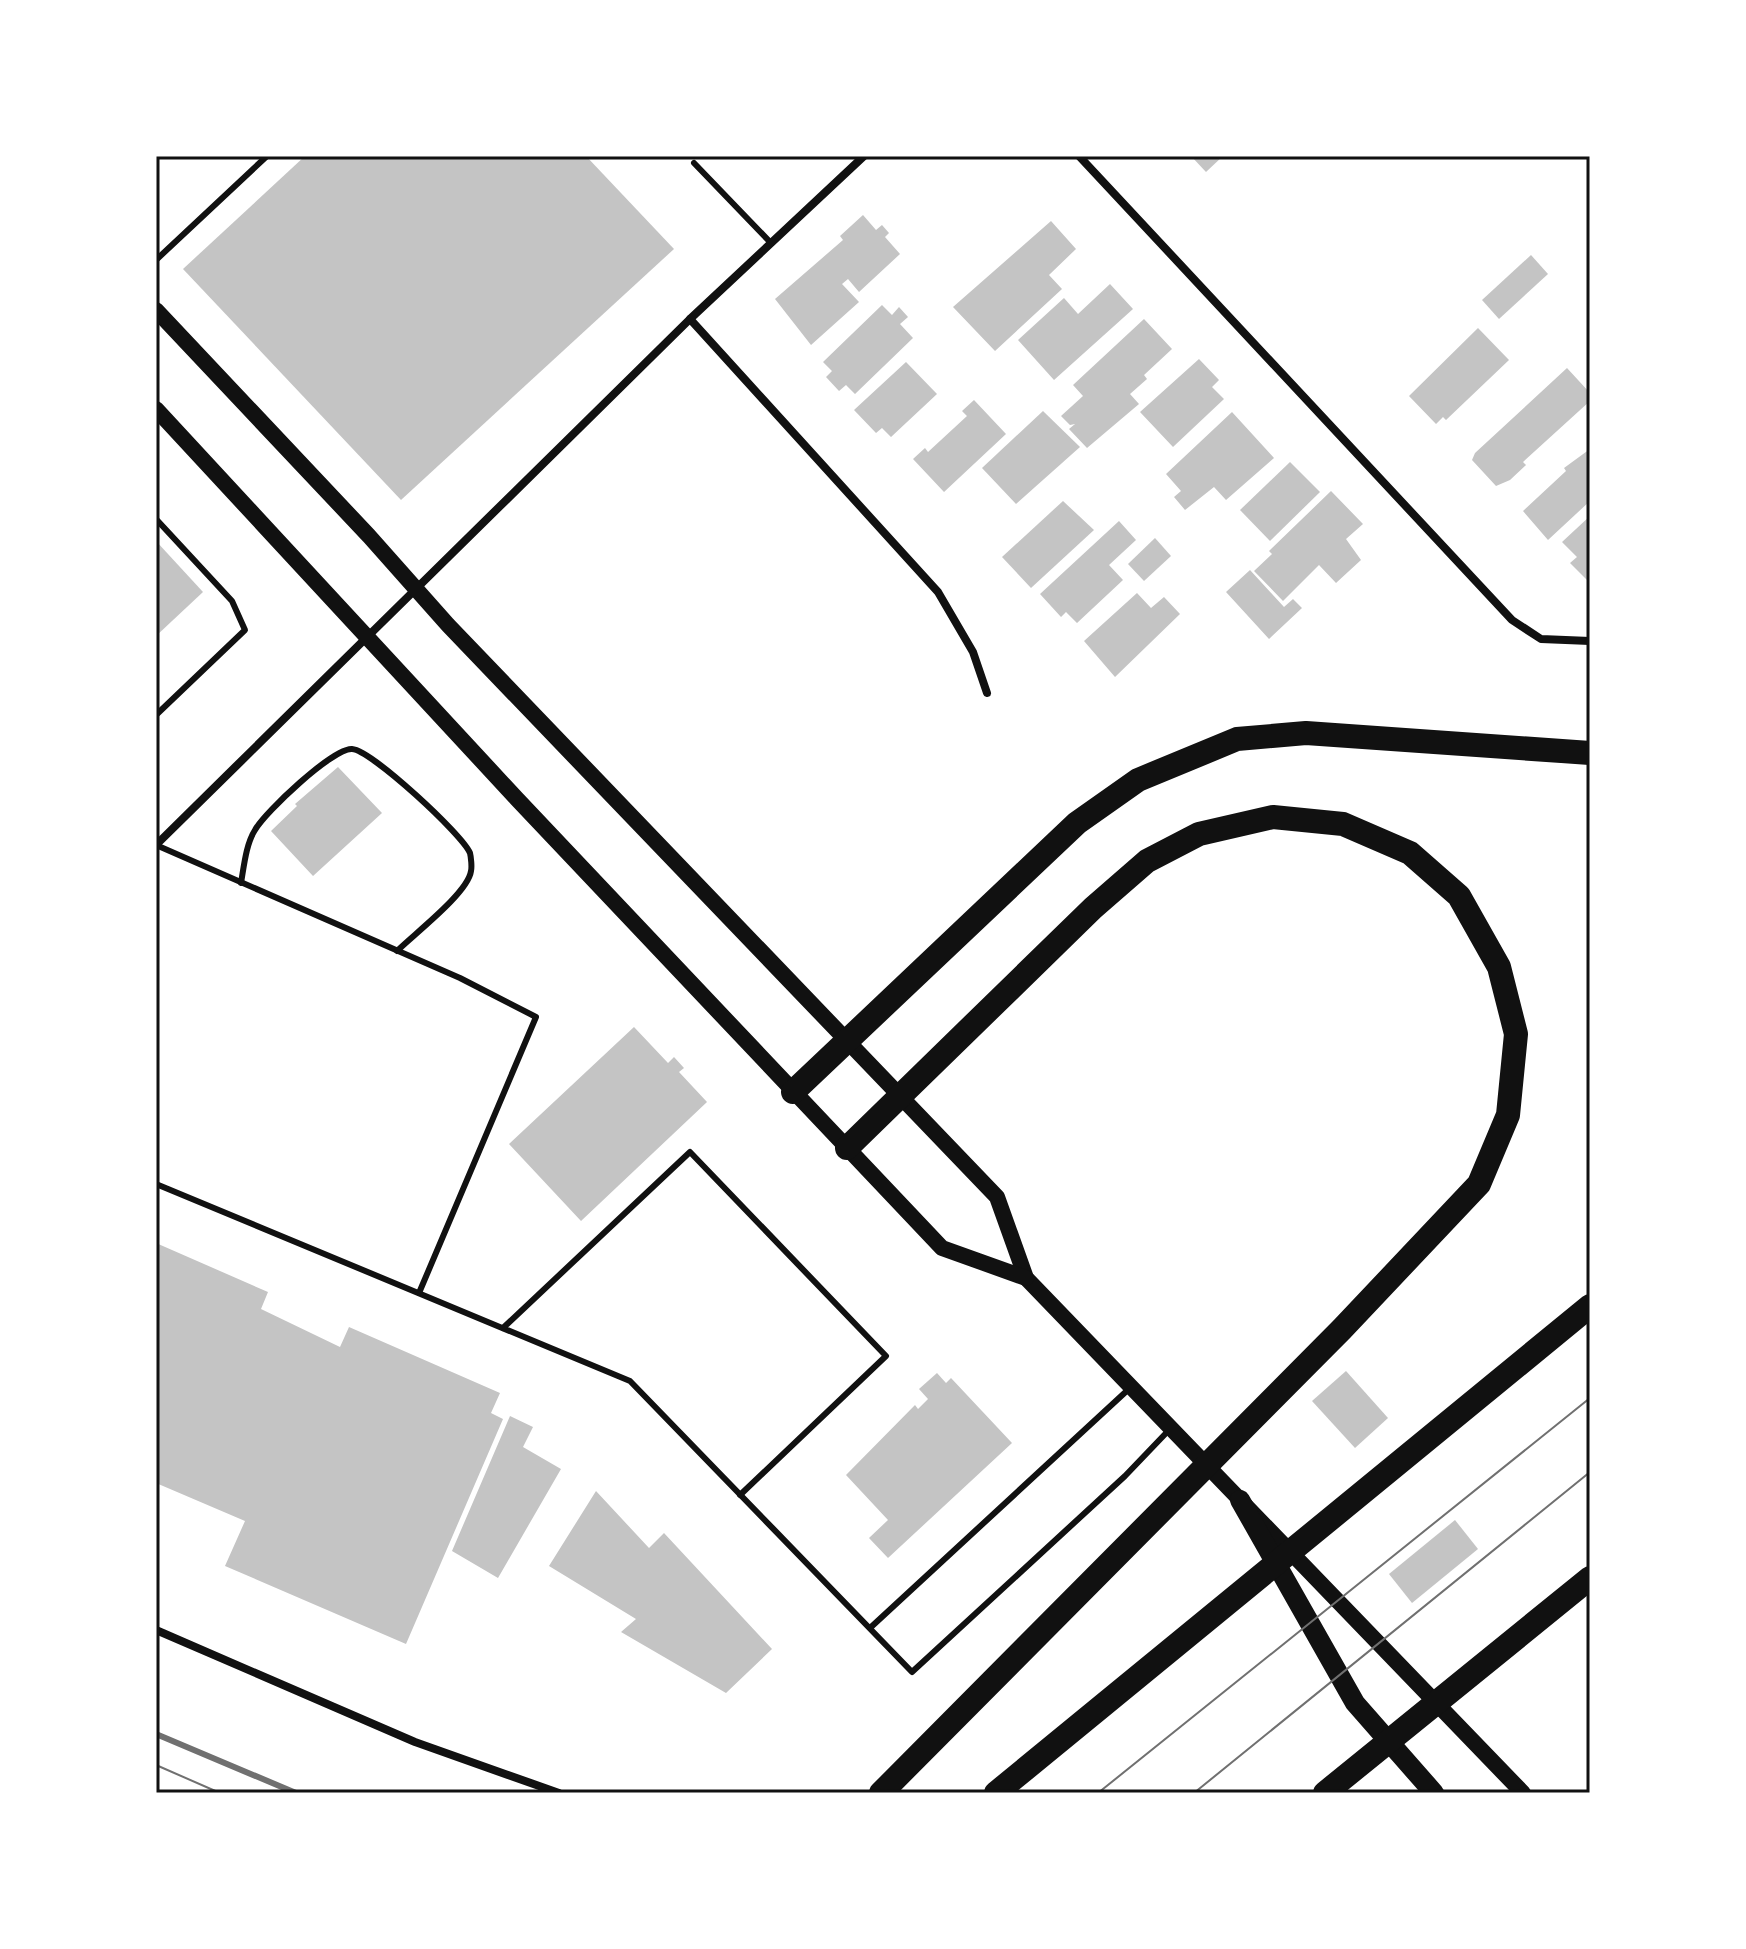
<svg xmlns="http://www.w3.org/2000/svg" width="1746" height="1949" viewBox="0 0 1746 1949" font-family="Jost,sans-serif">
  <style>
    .building { fill: #c4c4c4 }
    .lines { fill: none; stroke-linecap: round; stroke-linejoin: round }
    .service { stroke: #111; stroke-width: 6 }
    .minor { stroke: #111; stroke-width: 8 }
    .secondary { stroke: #111; stroke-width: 16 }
    .primary { stroke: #111; stroke-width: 20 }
    .motorway { stroke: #111; stroke-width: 24 }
    .tram { stroke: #707070; stroke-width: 2 }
    .rail { stroke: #707070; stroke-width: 6 }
    .neatline { fill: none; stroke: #111; stroke-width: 3 }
  </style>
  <rect width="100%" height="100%" fill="#fff"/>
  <g class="building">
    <polygon points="305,156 586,156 674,249 401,500 183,269"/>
    <polygon points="1191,156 1223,156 1206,172"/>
    <polygon points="863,215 876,230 882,225 889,233 885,237 900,254 859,292 848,279 842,284 859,302 811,345 775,299 843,240 840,236"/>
    <polygon points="1051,221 1076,249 1049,275 1062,289 995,351 953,307"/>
    <polygon points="1531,255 1548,274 1499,319 1482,300"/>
    <polygon points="1110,284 1133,309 1054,380 1018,340 1064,298 1078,314"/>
    <polygon points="882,305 892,315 899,307 908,317 900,324 913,338 855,394 846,385 839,391 826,377 832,371 823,362"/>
    <polygon points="1144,319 1172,349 1144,375 1147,379 1130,394 1139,404 1087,448 1069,429 1075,424 1070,425 1061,416 1083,396 1073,385"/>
    <polygon points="1478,328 1509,360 1446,420 1443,417 1436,424 1409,396"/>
    <polygon points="1199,359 1219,380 1212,387 1224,399 1173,447 1140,412"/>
    <polygon points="906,362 937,394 891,437 882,428 876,433 854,410"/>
    <polygon points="1567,368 1590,393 1590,401 1523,462 1526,465 1510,480 1496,486 1472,460 1475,453"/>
    <polygon points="974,400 1006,434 944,492 913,459 925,448 928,452 967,416 962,411"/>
    <polygon points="1043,411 1080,447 1016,504 982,468"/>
    <polygon points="1232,412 1274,458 1226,500 1214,487 1185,510 1174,497 1181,491 1166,474"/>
    <polygon points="1590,449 1590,501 1548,540 1523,511 1566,471 1564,468"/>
    <polygon points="1290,462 1320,492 1270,541 1240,510"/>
    <polygon points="1331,491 1363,524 1346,539 1361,560 1336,583 1319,565 1283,601 1254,571 1272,554 1269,551"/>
    <polygon points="1063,501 1094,530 1031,588 1002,557"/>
    <polygon points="1590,516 1590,583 1570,563 1577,557 1562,542"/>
    <polygon points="1119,521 1136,540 1109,565 1123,580 1077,623 1066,612 1061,617 1040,594"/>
    <polygon points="1155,538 1171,556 1144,581 1128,564"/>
    <polygon points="156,541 203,592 156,636"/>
    <polygon points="1250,570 1284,607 1293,599 1302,608 1269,639 1226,592"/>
    <polygon points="1137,593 1151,608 1164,597 1180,614 1115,677 1084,641"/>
    <polygon points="338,767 382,813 313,876 271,831 297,806 295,804"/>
    <polygon points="634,1027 668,1063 674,1057 684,1068 679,1072 707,1102 581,1221 509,1144"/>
    <polygon points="156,1243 268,1292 261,1309 340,1347 349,1327 500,1393 491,1413 503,1419 406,1644 225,1566 245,1521 156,1483"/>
    <polygon points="1346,1371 1388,1418 1355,1448 1312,1401"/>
    <polygon points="937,1373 946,1383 951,1378 1012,1443 888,1558 869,1538 888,1520 846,1475 915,1405 918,1409 928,1399 919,1389"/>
    <polygon points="510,1416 533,1427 523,1447 561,1469 498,1578 452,1551"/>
    <polygon points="596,1491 649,1548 664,1533 772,1649 726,1693 621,1632 636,1619 549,1566"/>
    <polygon points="1455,1520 1478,1549 1412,1603 1389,1574"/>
  </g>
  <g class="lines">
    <g class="service">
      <polyline points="694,163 771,243"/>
      <polyline points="156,260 267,156"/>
      <polyline points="156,519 232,601 245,630 156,715"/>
      <polyline points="156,845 460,978 536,1017 419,1293"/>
      <path d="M 241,883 C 244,866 246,844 255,830 C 265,812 333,748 352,749 C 371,750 462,834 470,853 C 471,857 472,867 471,871 C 468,893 414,934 397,951"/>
      <polyline points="156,1184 630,1381 912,1672 1125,1476 1169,1430"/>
      <polyline points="503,1328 690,1152 886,1356 740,1495"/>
      <polyline points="870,1628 1131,1387"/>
    </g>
    <g class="minor">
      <polyline points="1079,156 1512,620 1541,639 1590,641"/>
      <polyline points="690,319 938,592 973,652 987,693"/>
      <polyline points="156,845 690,319 864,156"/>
      <polyline points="156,1630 415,1742 559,1793"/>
    </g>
    <g class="secondary">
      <polyline points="156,310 369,536 448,625 997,1197 1026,1278 1523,1793"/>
      <polyline points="156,409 517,799 942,1248 1026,1278"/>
    </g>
    <polyline class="primary" points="1240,1500 1355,1703 1434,1793"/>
    <g class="motorway">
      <polyline points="793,1092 1077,823 1138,780 1237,739 1306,733 1590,753"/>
      <polyline points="847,1148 1093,908 1147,861 1199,834 1273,817 1343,824 1410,853 1459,896 1499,967 1516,1034 1508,1115 1479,1184 1342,1329 881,1793"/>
      <polyline points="996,1793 1590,1306"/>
      <polyline points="1325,1793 1590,1578"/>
    </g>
    <g class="tram">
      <polyline points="156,1765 220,1793"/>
      <polyline points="1098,1793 1590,1398"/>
      <polyline points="1194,1793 1590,1472"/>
    </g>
    <polyline class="rail" points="156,1734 296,1793"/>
  </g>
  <rect width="1746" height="1949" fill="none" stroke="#ffffff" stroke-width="316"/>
  <rect x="158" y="158" width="1430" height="1633" class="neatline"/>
</svg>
